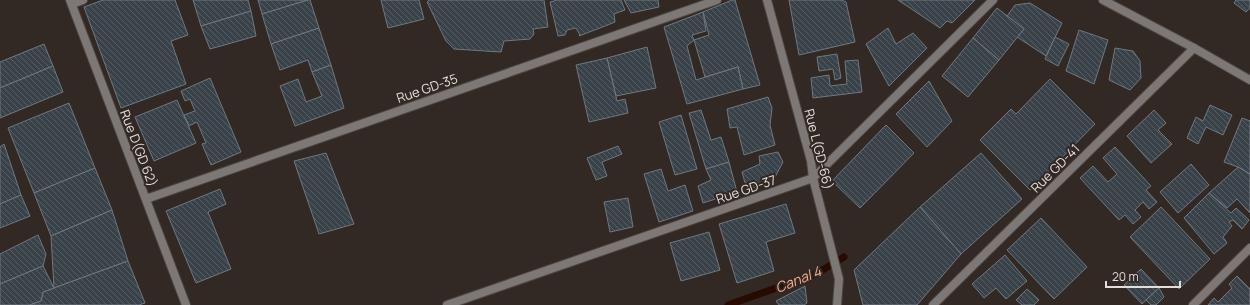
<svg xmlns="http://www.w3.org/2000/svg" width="1250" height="305" viewBox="0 0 1250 305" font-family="Manrope,sans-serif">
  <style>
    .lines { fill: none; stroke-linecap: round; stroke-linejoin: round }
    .stream { stroke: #270a01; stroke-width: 7 }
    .building { fill: url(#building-back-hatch); stroke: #6f7880 }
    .minor-casing { stroke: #4e4541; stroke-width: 10 }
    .minor { stroke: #7d7876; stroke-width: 8 }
    .labels { text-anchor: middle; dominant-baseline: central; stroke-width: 4; stroke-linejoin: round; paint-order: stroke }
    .street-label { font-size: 13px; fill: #e4dedb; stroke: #322824 }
    .water-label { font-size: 14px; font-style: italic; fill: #f7ae90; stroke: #322824 }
  </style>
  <defs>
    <pattern id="building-back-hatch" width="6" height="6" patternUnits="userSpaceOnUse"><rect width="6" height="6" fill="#3a4249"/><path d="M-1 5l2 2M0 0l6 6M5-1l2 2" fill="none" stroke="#565d63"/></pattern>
  </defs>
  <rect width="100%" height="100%" fill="#322824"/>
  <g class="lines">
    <polyline class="stream" points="728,305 816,274 844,257"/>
  </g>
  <g class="building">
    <polygon points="103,0 175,0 188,35 171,41 186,84 121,108 84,7"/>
    <polygon points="193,0 248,0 251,11 201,26"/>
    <polygon points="258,0 308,0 262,14"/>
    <polygon points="308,0 310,0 319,28 271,44 262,14"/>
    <polygon points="381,0 419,0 424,19 388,28"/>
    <polygon points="429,0 544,0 548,27 533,29 534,34 530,39 504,41 501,52 454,49 446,41 427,2"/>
    <polygon points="557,0 621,0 625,10 614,14 615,22 605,26 579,36 580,35 576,28 567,30 565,35 558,36 550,2"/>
    <polygon points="624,0 658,0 659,7 631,13"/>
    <polygon points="732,0 735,0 760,85 743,89 738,67 705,77 694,40 709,35 703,12"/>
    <polygon points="789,0 842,0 846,2 855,42 799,55"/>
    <polygon points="898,0 975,0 952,23 947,21 940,28"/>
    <polygon points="1236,0 1250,0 1250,8 1246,12 1234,3"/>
    <polygon points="1030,3 1062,23 1046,56 1017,37 1024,29 1007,16 1015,5"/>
    <polygon points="997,8 1024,29 999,60 973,38"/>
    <polygon points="251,11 256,36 210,49 201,26"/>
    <polygon points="703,12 706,31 692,35 694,40 687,46 696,80 738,67 743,89 687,104 664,27"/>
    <polygon points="319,28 331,65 312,72 308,60 280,70 271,44"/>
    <polygon points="888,28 896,44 913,33 927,48 889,86 866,44"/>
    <polygon points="1079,30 1108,40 1094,84 1066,71"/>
    <polygon points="1055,37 1069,44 1058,66 1045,59"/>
    <polygon points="973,38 999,60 968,97 942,76"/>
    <polygon points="44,44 53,66 0,88 0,62"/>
    <polygon points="647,47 656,88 616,96 607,58"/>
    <polygon points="1115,48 1133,51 1140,61 1141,78 1130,90 1109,80"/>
    <polygon points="837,54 841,78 835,80 833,69 819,71 817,57"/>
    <polygon points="607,58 617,101 625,99 628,113 589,122 576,65"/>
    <polygon points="858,60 862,92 813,98 811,78 829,75 830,86 847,84 845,61"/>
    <polygon points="331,65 344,108 295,126 280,86 298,79 306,102 322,96 312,72"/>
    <polygon points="53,66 63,92 0,118 0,88"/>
    <polygon points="210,78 241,152 211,165 202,144 206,143 197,122 189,126 184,115 195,111 190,99 185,101 181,91"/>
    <polygon points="1050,79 1095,124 1030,190 980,140 1011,109 1016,114"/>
    <polygon points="929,81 952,121 927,147 896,114"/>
    <polygon points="768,97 772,108 770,125 775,145 744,155 737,127 730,128 727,109"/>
    <polygon points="177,100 196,143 154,161 135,117"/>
    <polygon points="69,103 95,168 34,193 8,128"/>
    <polygon points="1210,105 1232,115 1223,135 1206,127 1198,144 1187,138 1196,117 1203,121"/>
    <polygon points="701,110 711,140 721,137 729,162 706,169 689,113"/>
    <polygon points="1154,110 1166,123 1158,130 1172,144 1151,163 1127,136"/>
    <polygon points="681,115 697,169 675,175 659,122"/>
    <polygon points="1242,118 1250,121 1250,174 1238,167 1224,162"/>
    <polygon points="886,125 914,153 860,208 832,181"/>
    <polygon points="4,144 21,195 0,204 0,147"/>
    <polygon points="618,146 622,154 602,162 607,176 596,180 587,158"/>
    <polygon points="1115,147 1151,186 1146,190 1157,202 1149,209 1143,202 1135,210 1141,217 1133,224 1125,215 1119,220 1080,178 1093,166 1108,182 1117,174 1103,158"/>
    <polygon points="778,152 783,162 773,181 747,190 742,172 760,164 759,156"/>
    <polygon points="326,153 354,224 319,234 294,161"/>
    <polygon points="981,153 1022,199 961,254 920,207"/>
    <polygon points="729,162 737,192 703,203 698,186 711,180 706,169"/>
    <polygon points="1191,164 1209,185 1178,213 1160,192"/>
    <polygon points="1238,167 1250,174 1250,213 1237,199 1227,208 1209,193"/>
    <polygon points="95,168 112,210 51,236 34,193"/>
    <polygon points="661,169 668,191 685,185 693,211 659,222 644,174"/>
    <polygon points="220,189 226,204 208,212 231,269 196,283 166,211"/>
    <polygon points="1209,193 1231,213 1236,208 1249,220 1242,229 1233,220 1229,222 1232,226 1223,237 1227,243 1214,254 1184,218"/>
    <polygon points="21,195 30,216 0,228 0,204"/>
    <polygon points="628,198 633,227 610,232 604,202"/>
    <polygon points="786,204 795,233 766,242 774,271 737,283 719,224"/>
    <polygon points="920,207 961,254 917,305 863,305 854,270"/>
    <polygon points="1161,207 1210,259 1179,289 1130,237"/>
    <polygon points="112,210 128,261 54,288 51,236"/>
    <polygon points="1041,218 1087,267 1054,299 1007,250"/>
    <polygon points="709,232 720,270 681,281 670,243"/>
    <polygon points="38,235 46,254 43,266 0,284 0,254"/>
    <polygon points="1005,255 1027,281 1006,299 996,288 984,298 972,284"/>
    <polygon points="128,261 145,303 139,305 29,305 41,301 43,292"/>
    <polygon points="43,266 54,288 43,292 41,301 29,305 0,305 0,284"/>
    <polygon points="1141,269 1159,288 1142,304 1124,285"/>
    <polygon points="1237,276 1250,289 1250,305 1208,305 1214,298 1218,302 1232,288 1229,284"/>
    <polygon points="805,286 807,303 804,305 779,305 776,301"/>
    <polygon points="1159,288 1164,297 1156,305 1151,305 1146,300"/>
    <polygon points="1027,289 1039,300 1034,305 1022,305 1016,300"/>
  </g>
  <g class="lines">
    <g class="minor-casing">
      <g id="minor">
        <polyline points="70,0 186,305"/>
        <polyline points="767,0 811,161 813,178 839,279 837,305"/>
        <polyline points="1103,0 1194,48 1250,80"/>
        <polyline points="72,4 83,0"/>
        <polyline points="146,199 717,0"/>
        <polyline points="447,305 813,178 993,0"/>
        <polyline points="933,305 1194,48"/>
        <polyline points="1193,305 1250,248"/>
      </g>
    </g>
    <use href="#minor" class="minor"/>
  </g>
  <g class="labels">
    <g class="street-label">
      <text transform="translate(427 88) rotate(-19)">Rue GD-35</text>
      <text transform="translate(139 148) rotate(69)">Rue D(GD 62)</text>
      <text transform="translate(819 149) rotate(76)">Rue L(GD-66)</text>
      <text transform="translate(1055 168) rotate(-45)">Rue GD-41</text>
      <text transform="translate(746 189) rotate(-19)">Rue GD-37</text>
    </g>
    <g class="water-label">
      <text transform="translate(798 279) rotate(-22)">Canal 4</text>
    </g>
  </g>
  <path d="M1106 281v6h74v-6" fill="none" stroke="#e4dedb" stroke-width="2"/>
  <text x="1112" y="281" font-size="12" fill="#e4dedb" stroke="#322824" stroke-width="3" paint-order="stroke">20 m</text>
</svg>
